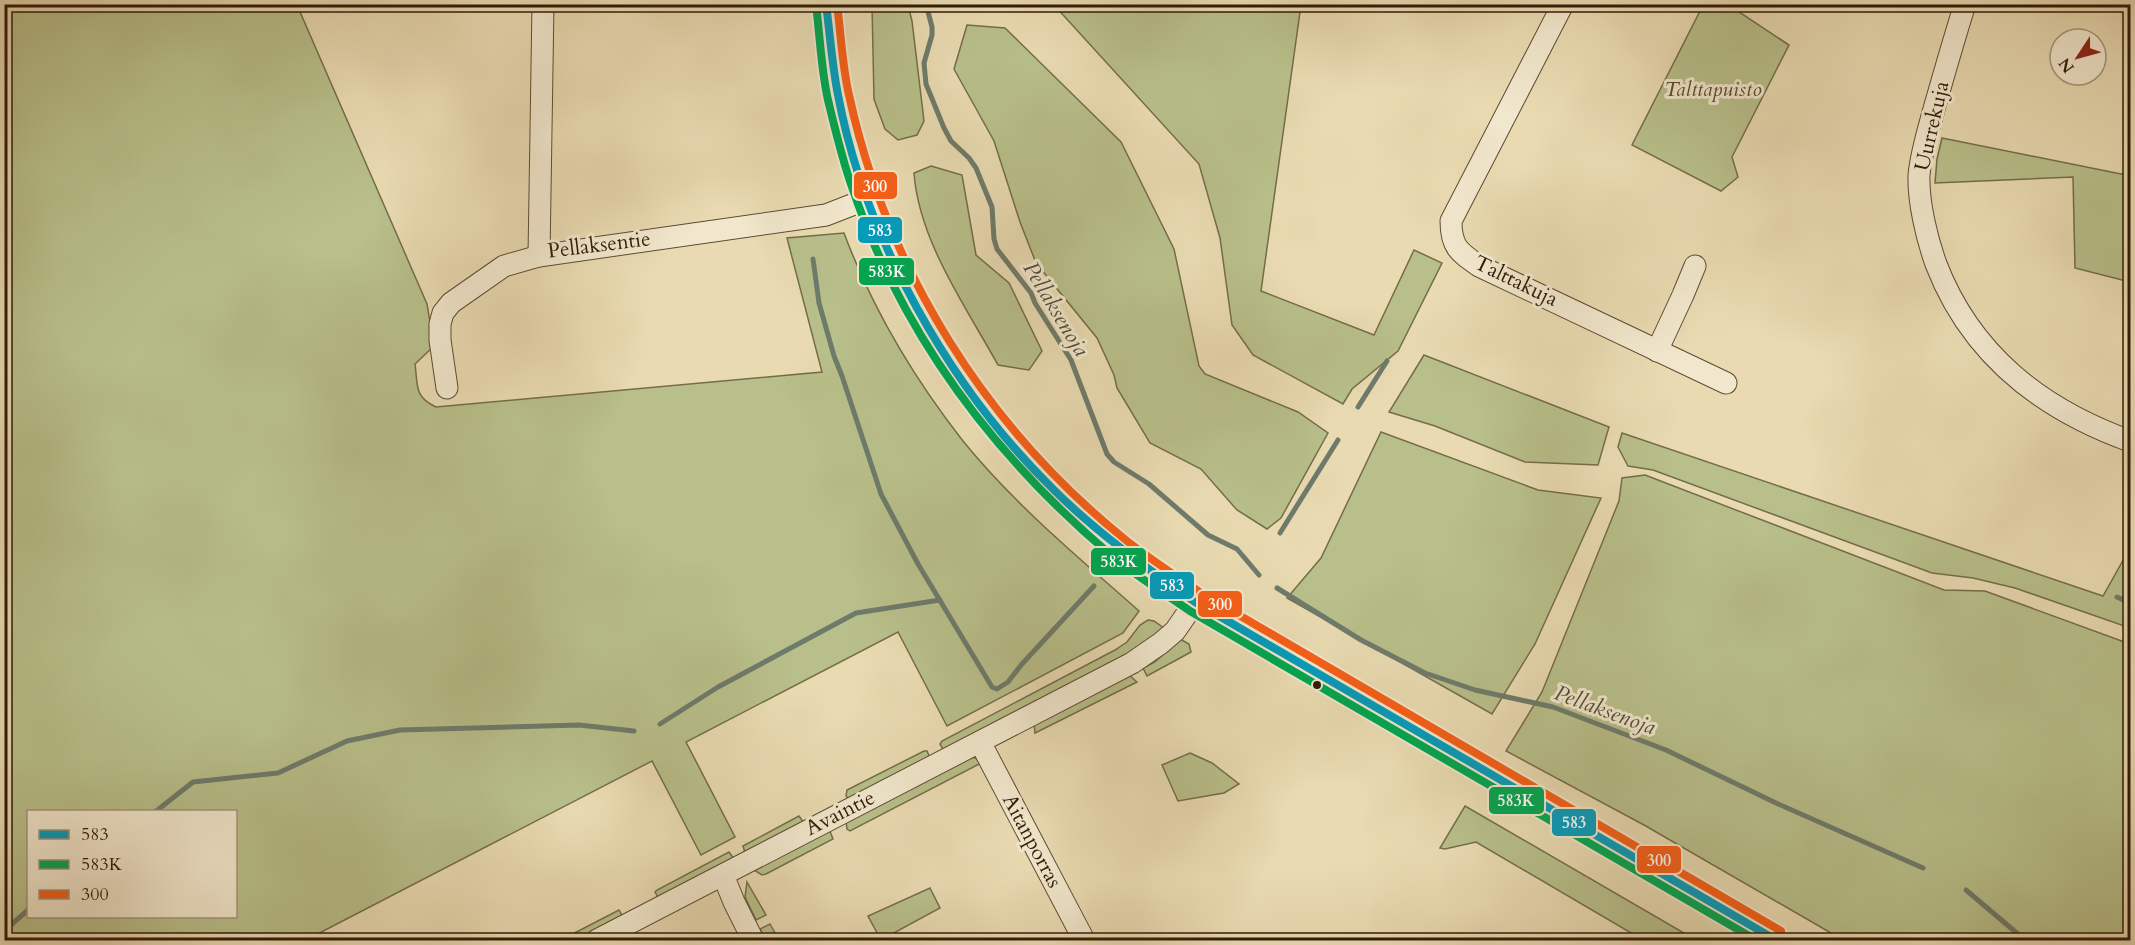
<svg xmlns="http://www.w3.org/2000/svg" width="2135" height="945" viewBox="0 0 2135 945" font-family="Cardo,serif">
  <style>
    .green { fill: #b8bf8a; stroke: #746d4a; stroke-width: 1.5; fill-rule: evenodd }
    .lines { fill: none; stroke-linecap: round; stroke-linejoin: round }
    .stream { stroke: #6e7b6b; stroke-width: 5 }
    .minor-casing { stroke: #5e4b33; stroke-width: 23 }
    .minor { stroke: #f1e7cc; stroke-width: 21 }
    .bus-1-casing { stroke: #f1e7cc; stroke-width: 12 }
    .bus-2-casing { stroke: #f1e7cc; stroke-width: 12 }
    .bus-3-casing { stroke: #f1e7cc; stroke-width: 12 }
    .bus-1 { stroke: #059bba; stroke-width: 8 }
    .bus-2 { stroke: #00a651; stroke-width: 8 }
    .bus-3 { stroke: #f55f18; stroke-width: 8 }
    .bus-dot { fill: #301b09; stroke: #f1e7cc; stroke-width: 2 }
    .labels { text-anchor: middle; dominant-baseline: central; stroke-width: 6; stroke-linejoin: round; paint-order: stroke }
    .park-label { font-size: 21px; font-style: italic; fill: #594c30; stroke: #f1e7cc }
    .street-label { font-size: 21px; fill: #301b09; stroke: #f1e7cc }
    .water-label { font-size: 22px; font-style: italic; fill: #4f4b3a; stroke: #f1e7cc }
    .line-badge { stroke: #f1e7cc; stroke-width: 2 }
    .badge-label { font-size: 16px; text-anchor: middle; font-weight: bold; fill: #fff }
  </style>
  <rect width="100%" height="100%" fill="#e9dab1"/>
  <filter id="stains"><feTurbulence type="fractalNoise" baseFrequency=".00333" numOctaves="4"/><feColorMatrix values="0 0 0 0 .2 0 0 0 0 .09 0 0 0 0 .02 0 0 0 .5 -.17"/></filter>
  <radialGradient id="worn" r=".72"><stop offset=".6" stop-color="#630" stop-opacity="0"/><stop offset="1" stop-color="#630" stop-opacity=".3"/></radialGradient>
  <g class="green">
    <path d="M 5,5 L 297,5 L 427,304 L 434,346 L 415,364 C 418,386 414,397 436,407 L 822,372 L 787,238 L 844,233 C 872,308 913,377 963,441 C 1014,504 1078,557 1139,611 L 1123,633 L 947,726 L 898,632 L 686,742 L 735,837 L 701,855 L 652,761 L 306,940 L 5,940 ZM 28,812 L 236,812 L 236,916 L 28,916 Z"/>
    <polygon points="872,5 908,5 912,21 924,121 917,135 898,140 885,129 874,99"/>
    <polygon points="1054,5 1301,5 1261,291 1374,335 1414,250 1442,263 1398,351 1352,389 1343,404 1253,355 1232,325 1220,238 1199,164"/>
    <polygon points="1695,5 1732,5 1739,12 1789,45 1732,157 1738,177 1721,191 1632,145 1700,11"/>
    <polygon points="967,25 1005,28 1121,142 1174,249 1199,366 1205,374 1298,412 1328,433 1281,518 1267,529 1237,510 1201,469 1150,443 1117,388 1114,375 1097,338 1036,263 1020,222 994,141 954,69"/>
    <polygon points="1942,138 2121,174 2130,173 2130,282 2075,268 2073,177 1935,183 1937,159"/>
    <path d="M 931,166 L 962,175 L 976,255 L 1009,283 L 1042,351 L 1029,370 L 998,365 C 965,305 919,241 914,173 Z"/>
    <polygon points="1424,355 1609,427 1598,465 1525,462 1435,426 1389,412"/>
    <polygon points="1381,432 1538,490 1601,498 1535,644 1492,714 1287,598 1321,558"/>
    <polygon points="1622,433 2103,596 2126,555 2130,557 2130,628 2015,588 1973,578 1932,573 1653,470 1628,466 1618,447"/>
    <polygon points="1645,475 1944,590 1985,591 2130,644 2130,940 1843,940 1644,825 1506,751 1542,692 1619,501 1622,478"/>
    <polygon points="1148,620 1154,621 1164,628 1151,642 944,751 940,744 942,741 1115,650 1127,642 1140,625"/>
    <polygon points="1180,639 1189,644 1191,652 1147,676 1143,668 1155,662"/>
    <polygon points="1129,675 1137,682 1035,733 1034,723"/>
    <polygon points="924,751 927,751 930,758 849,799 846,796 847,790"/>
    <polygon points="1190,753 1212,763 1239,784 1224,793 1178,801 1162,765"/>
    <polygon points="970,757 980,759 983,762 850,831 847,829 846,821"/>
    <polygon points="1465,806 1696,940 1643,940 1476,842 1445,849 1440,848"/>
    <polygon points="799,816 804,823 745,853 743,846"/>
    <polygon points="829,829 833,839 766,874 762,875 754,870"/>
    <polygon points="729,852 734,859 659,899 655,892 657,890"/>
    <polygon points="747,882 766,915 756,920 745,897"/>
    <polygon points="930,888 940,908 881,940 868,916"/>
    <polygon points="619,910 623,917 579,940 561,940"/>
    <polygon points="770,924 779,940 766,940 760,929"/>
  </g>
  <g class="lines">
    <g class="stream">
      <polyline points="926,4 932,27 932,35 924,63 926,84 944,128 951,141 969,158 976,168 992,207 994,239 997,249 1031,293 1035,303 1071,360 1107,454 1114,462 1149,484 1208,535 1237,549 1259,575"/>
      <polyline points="813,259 819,303 834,356 842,376 881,494 918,564 992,687 997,689 1008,682 1022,664 1094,586"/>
      <polyline points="1358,407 1387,361"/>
      <polyline points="1280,533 1338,440"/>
      <polyline points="1277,588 1361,640 1425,673 1475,690 1553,707 1666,750 1776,803 1923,868"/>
      <polyline points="2117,597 2130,603"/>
      <polyline points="660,724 718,687 856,613 940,600"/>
      <polyline points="155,812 193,782 278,773 347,741 400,730 579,725 634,731"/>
      <polyline points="1966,890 2025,940"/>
      <polyline points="4,931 28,910"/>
    </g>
    <g class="minor-casing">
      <g id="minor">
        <path d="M 826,4 C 842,251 988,472 1195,602 L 1776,940"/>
        <path d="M 1563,4 L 1451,221 C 1451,247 1459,252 1479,266 L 1726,383"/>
        <path d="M 1965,4 C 1954,39 1944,74 1934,109 C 1928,131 1921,153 1919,175 C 1918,202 1927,239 1936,264 C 1971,355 2041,409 2130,441"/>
        <polyline points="539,256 543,4"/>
        <polyline points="1657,351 1683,295 1695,266"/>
        <polyline points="447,388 440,340 440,324 443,313 451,303 504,266 539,256 826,215 867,199"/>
        <polyline points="980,742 1084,940"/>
        <polyline points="723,875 734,902 753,940"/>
        <polyline points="597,940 1132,663 1161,643 1175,631 1195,602"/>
      </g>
    </g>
    <use href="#minor" class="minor"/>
    <g class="bus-1-casing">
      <path id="bus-1" d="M 826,4 C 830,34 832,65 838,95 C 865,238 949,387 1053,489 C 1096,532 1145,567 1195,602 L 1776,940"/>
    </g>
    <g class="bus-2-casing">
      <path id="bus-2" d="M 816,5 C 820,36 821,69 828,100 C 835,129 842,159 852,187 C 902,335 994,456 1112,556 C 1136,576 1164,593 1190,611 L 1756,940"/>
    </g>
    <g class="bus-3-casing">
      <path id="bus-3" d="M 837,4 C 841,34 842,65 849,95 C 887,270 986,428 1127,541 C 1150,559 1176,576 1201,593 L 1781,931"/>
    </g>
    <use href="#bus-1" class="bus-1"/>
    <use href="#bus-2" class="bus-2"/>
    <use href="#bus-3" class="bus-3"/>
  </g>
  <circle class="bus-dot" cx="1317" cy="685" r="5"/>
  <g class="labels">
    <g class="park-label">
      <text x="1713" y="89">Talttapuisto</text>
    </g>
    <g class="street-label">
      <text transform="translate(1932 126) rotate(-77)">Uurrekuja</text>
      <text transform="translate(599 245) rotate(-7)">Pellaksentie</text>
      <text transform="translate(1516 281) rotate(26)">Talttakuja</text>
      <text transform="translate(840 813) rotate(-27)">Avaintie</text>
      <text transform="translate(1032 841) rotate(62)">Aitanporras</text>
    </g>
    <g class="water-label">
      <text transform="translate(1056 309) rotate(59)">Pellaksenoja</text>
      <text transform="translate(1605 710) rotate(20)">Pellaksenoja</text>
    </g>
  </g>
  <g class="line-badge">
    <rect x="853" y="171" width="45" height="29" rx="6" fill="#f55f18"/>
    <rect x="857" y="216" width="46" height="28" rx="6" fill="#059bba"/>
    <rect x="858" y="257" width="57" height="29" rx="6" fill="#00a651"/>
    <rect x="1090" y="547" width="57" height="29" rx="6" fill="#00a651"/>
    <rect x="1149" y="571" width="46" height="29" rx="6" fill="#059bba"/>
    <rect x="1197" y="590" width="46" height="28" rx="6" fill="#f55f18"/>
    <rect x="1488" y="786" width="57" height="29" rx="6" fill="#00a651"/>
    <rect x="1551" y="808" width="46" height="29" rx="6" fill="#059bba"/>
    <rect x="1636" y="845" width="46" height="29" rx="6" fill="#f55f18"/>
  </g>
  <g class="badge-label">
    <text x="875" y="192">300</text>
    <text x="880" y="236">583</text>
    <text x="887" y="277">583K</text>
    <text x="1119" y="567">583K</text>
    <text x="1172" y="591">583</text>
    <text x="1220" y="610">300</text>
    <text x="1516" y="806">583K</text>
    <text x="1574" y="828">583</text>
    <text x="1659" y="866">300</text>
  </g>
  <rect width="2135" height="945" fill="none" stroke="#e9dab1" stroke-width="24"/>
  <rect x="6" y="6" width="2123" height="933" fill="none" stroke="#301b09" stroke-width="3"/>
  <rect x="12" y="12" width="2111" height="921" fill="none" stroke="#301b09" stroke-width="1.5"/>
  <rect x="27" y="810" width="210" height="108" fill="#f1e7cc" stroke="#a4957e" stroke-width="1.5"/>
  <rect x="39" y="830" width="30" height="9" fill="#059bba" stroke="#a4957e" stroke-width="1.5"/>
  <text x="81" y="840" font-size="18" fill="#301b09">583</text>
  <rect x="39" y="860" width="30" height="9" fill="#00a651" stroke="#a4957e" stroke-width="1.5"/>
  <text x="81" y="870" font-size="18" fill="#301b09">583K</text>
  <rect x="39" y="890" width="30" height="9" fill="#f55f18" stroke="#a4957e" stroke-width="1.5"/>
  <text x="81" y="900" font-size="18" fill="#301b09">300</text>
  <g transform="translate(2078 57) rotate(234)"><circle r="28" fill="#f1e7cc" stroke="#a4957e" stroke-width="1.5"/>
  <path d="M0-4.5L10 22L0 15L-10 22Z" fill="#8f2418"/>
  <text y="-9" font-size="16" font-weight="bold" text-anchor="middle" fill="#301b09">N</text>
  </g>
  <rect width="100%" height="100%" filter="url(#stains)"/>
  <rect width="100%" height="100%" fill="url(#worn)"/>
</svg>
